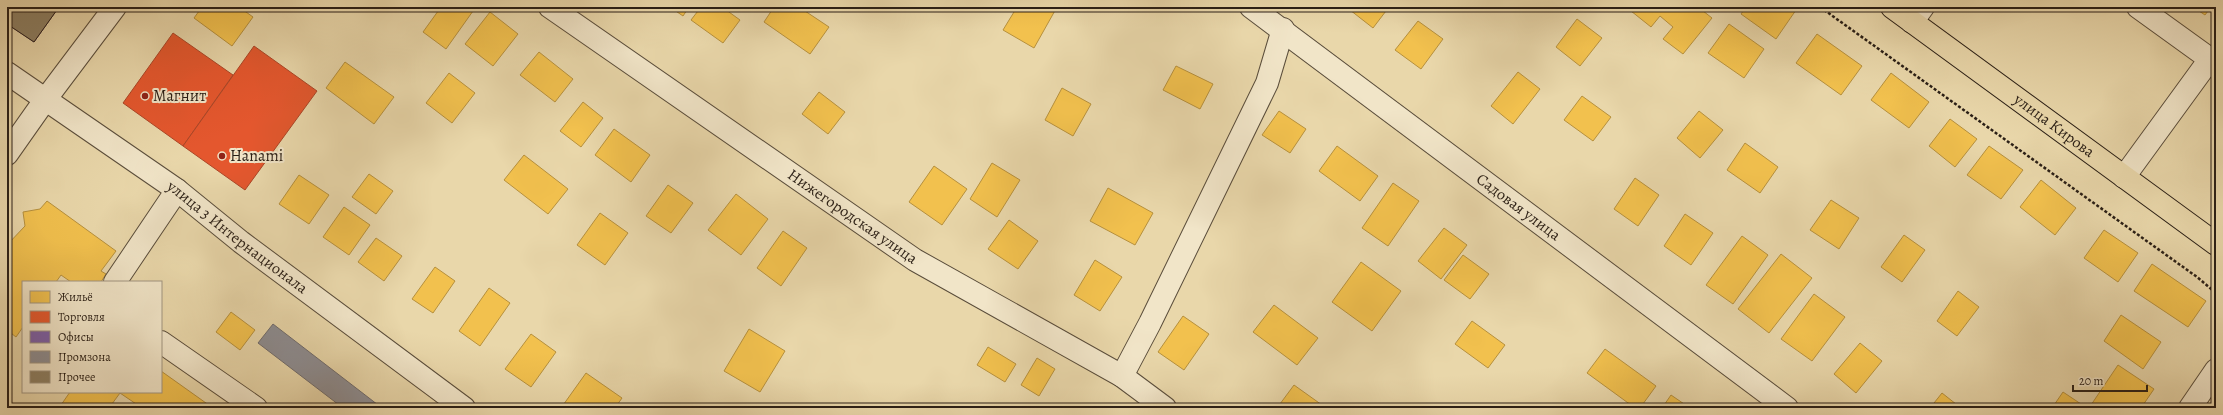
<svg xmlns="http://www.w3.org/2000/svg" width="2223" height="415" viewBox="0 0 2223 415" font-family="Alegreya,serif">
  <style>
    .homes { fill: #f2c14e; stroke: #b6903d }
    .shops { fill: #e4572e; stroke: #ac4627 }
    .offices { fill: #7b5ea7; stroke: #634b7c }
    .industry { fill: #8d8d92; stroke: #6f6c6d }
    .building { fill: #8d7f63; stroke: #2a1f16 }
    .lines { fill: none; stroke-linecap: round; stroke-linejoin: round }
    .minor-casing { stroke: #5a4d3b; stroke-width: 24 }
    .major-casing { stroke: #2a1f16; stroke-width: 24 }
    .path { stroke: #2a1f16; stroke-width: 2.5; stroke-dasharray: 3 2; stroke-linecap: butt }
    .minor { stroke: #f1e5c8; stroke-width: 22 }
    .major { stroke: #e9d7aa; stroke-width: 22 }
    .poi-dot { fill: #8f2418; stroke: #f1e5c8; stroke-width: 1.5 }
    .labels { text-anchor: middle; dominant-baseline: central; stroke-width: 4; stroke-linejoin: round; paint-order: stroke }
    .poi-label { font-size: 16px; fill: #2a1f16; stroke: #f1e5c8; text-anchor: start }
    .street-label { font-size: 16px; fill: #2a1f16; stroke: #f1e5c8 }
  </style>
  <rect width="100%" height="100%" fill="#e9d7aa"/>
  <filter id="stains"><feTurbulence type="fractalNoise" baseFrequency=".005" numOctaves="4"/><feColorMatrix values="0 0 0 0 .2 0 0 0 0 .09 0 0 0 0 .02 0 0 0 .5 -.17"/></filter>
  <radialGradient id="worn" r=".72"><stop offset=".6" stop-color="#630" stop-opacity="0"/><stop offset="1" stop-color="#630" stop-opacity=".3"/></radialGradient>
  <g class="homes">
    <polygon points="202,7 239,7 253,17 232,46 194,18"/>
    <polygon points="441,7 467,7 473,11 446,49 423,32"/>
    <polygon points="670,7 689,7 683,16"/>
    <polygon points="701,7 722,7 740,20 723,43 691,20"/>
    <polygon points="774,7 799,7 829,27 810,54 764,22"/>
    <polygon points="1017,7 1057,7 1034,48 1003,30"/>
    <polygon points="1352,7 1389,7 1373,28 1350,10"/>
    <polygon points="1626,7 1698,7 1712,18 1683,54 1663,39 1673,27 1660,16 1651,27"/>
    <polygon points="1746,7 1792,7 1796,10 1776,39 1741,14"/>
    <polygon points="2193,7 2211,7 2205,15"/>
    <polygon points="490,12 518,34 493,66 465,44"/>
    <polygon points="1577,19 1602,38 1580,66 1556,47"/>
    <polygon points="1418,21 1443,39 1421,69 1395,50"/>
    <polygon points="1729,24 1764,49 1744,78 1708,53"/>
    <polygon points="1817,34 1862,66 1841,95 1796,63"/>
    <polygon points="539,52 573,79 555,102 520,75"/>
    <polygon points="345,62 394,97 374,124 326,88"/>
    <polygon points="1176,66 1213,84 1200,109 1163,90"/>
    <polygon points="1518,72 1540,89 1513,124 1491,106"/>
    <polygon points="449,73 475,93 452,123 426,103"/>
    <polygon points="1891,73 1929,102 1909,128 1871,100"/>
    <polygon points="1062,88 1091,104 1073,136 1045,120"/>
    <polygon points="819,92 845,112 828,134 802,114"/>
    <polygon points="1582,96 1611,117 1593,141 1564,120"/>
    <polygon points="583,102 603,118 581,147 560,131"/>
    <polygon points="1279,111 1306,129 1290,153 1262,135"/>
    <polygon points="1699,111 1723,130 1700,158 1677,138"/>
    <polygon points="1950,119 1977,139 1955,167 1929,146"/>
    <polygon points="614,129 650,155 631,182 595,155"/>
    <polygon points="1745,143 1778,167 1760,193 1727,170"/>
    <polygon points="1337,146 1378,176 1360,201 1319,171"/>
    <polygon points="1989,146 2023,170 2001,199 1967,175"/>
    <polygon points="524,155 568,189 548,214 504,180"/>
    <polygon points="992,163 1020,180 997,217 970,199"/>
    <polygon points="934,166 967,189 942,225 909,202"/>
    <polygon points="369,174 393,191 376,214 352,197"/>
    <polygon points="299,175 329,195 309,224 279,204"/>
    <polygon points="1635,178 1659,195 1638,226 1614,209"/>
    <polygon points="2041,180 2076,208 2055,235 2020,207"/>
    <polygon points="1393,183 1419,201 1388,246 1362,228"/>
    <polygon points="668,185 693,203 671,233 646,216"/>
    <polygon points="1108,188 1153,213 1135,245 1090,221"/>
    <polygon points="736,194 768,219 741,255 708,230"/>
    <polygon points="1831,200 1859,218 1839,249 1810,230"/>
    <polygon points="47,201 116,251 101,271 106,274 101,282 71,282 61,275 56,282 23,282 23,327 16,337 7,330 7,245 25,226 23,212 40,209"/>
    <polygon points="344,207 370,225 349,255 323,237"/>
    <polygon points="600,213 628,233 605,265 577,245"/>
    <polygon points="1685,214 1713,233 1691,265 1664,246"/>
    <polygon points="1009,220 1038,241 1018,269 988,249"/>
    <polygon points="1444,228 1467,245 1441,279 1418,261"/>
    <polygon points="2104,230 2138,253 2118,282 2084,258"/>
    <polygon points="783,231 807,248 781,286 757,268"/>
    <polygon points="1904,235 1925,250 1902,282 1881,267"/>
    <polygon points="1742,236 1768,255 1733,304 1706,285"/>
    <polygon points="376,238 402,256 384,281 358,262"/>
    <polygon points="1781,254 1812,278 1769,333 1738,309"/>
    <polygon points="1463,255 1489,274 1470,299 1444,280"/>
    <polygon points="1095,260 1122,277 1100,311 1074,295"/>
    <polygon points="1361,262 1401,291 1372,331 1332,302"/>
    <polygon points="2152,264 2206,301 2188,327 2134,291"/>
    <polygon points="435,267 455,281 433,313 412,299"/>
    <polygon points="489,288 510,303 480,346 459,331"/>
    <polygon points="1958,291 1979,307 1957,336 1937,321"/>
    <polygon points="1814,294 1845,317 1812,361 1781,339"/>
    <polygon points="1274,305 1318,338 1297,365 1253,332"/>
    <polygon points="231,312 255,330 240,350 216,332"/>
    <polygon points="2121,315 2161,342 2143,369 2104,341"/>
    <polygon points="1183,316 1209,334 1184,370 1158,352"/>
    <polygon points="1472,321 1505,345 1488,368 1455,344"/>
    <polygon points="749,329 785,351 760,392 724,371"/>
    <polygon points="531,334 556,352 531,387 505,369"/>
    <polygon points="1860,343 1882,361 1856,393 1834,374"/>
    <polygon points="988,347 1016,364 1005,382 977,365"/>
    <polygon points="1605,349 1656,386 1640,408 1635,408 1587,373"/>
    <polygon points="1037,358 1055,369 1039,396 1021,385"/>
    <polygon points="2118,365 2154,389 2141,408 2095,408 2091,405"/>
    <polygon points="161,371 213,408 142,408 120,393 109,408 65,408 61,405 70,392 161,392"/>
    <polygon points="586,373 622,398 615,408 561,408"/>
    <polygon points="1294,385 1322,405 1320,408 1277,408"/>
    <polygon points="2063,392 2087,408 2052,408"/>
    <polygon points="1942,393 1961,408 1930,408"/>
    <polygon points="1671,395 1690,408 1662,408"/>
  </g>
  <g class="shops">
    <polygon points="173,33 233,75 183,146 123,103"/>
    <polygon points="254,46 317,91 245,190 183,146"/>
  </g>
  <polygon class="offices" points="17,7 59,7 34,42 7,24"/>
  <g class="industry">
    <polygon points="7,7 17,7 7,21"/>
    <polygon points="273,324 382,408 343,408 258,343"/>
  </g>
  <polygon class="building" points="7,7 59,7 34,42 7,24"/>
  <g class="lines">
    <g class="minor-casing">
      <g id="minor">
        <path id="s1" d="M 550,7 L 915,260 L 1122,376 L 1165,408"/>
        <path id="s2" d="M 1251,7 L 1787,408"/>
        <polyline points="2138,7 2210,59 2216,61"/>
        <polyline points="1912,22 1923,7"/>
        <path id="s3" d="M 7,73 L 177,190 L 241,242 L 464,408"/>
        <polyline points="7,154 45,100 115,7"/>
        <polyline points="2124,177 2210,59"/>
        <polyline points="115,282 177,190"/>
        <polyline points="161,342 256,408"/>
        <polyline points="1122,376 1150,323 1267,83 1283,29"/>
        <polyline points="2190,408 2216,370"/>
      </g>
    </g>
    <g class="major-casing">
      <g id="major">
        <path id="s4" d="M 1892,7 L 2216,244"/>
      </g>
    </g>
    <polyline class="path" points="1820,7 2197,277 2216,293"/>
    <use href="#minor" class="minor"/>
    <use href="#major" class="major"/>
  </g>
  <g class="poi-dot">
    <circle cx="145" cy="96" r="4"/>
    <circle cx="222" cy="156" r="4"/>
  </g>
  <g class="labels">
    <g class="poi-label">
      <text x="153" y="96">Магнит</text>
      <text x="230" y="156">Hanami</text>
    </g>
    <g class="street-label">
      <text stroke="none"><textPath href="#s4" startOffset="201">улица Кирова</textPath></text>
      <text stroke="none"><textPath href="#s2" startOffset="334">Садовая улица</textPath></text>
      <text stroke="none"><textPath href="#s1" startOffset="368">Нижегородская улица</textPath></text>
      <text stroke="none"><textPath href="#s3" startOffset="283">улица 3 Интернационала</textPath></text>
    </g>
  </g>
  <rect width="2223" height="415" fill="none" stroke="#e9d7aa" stroke-width="24"/>
  <rect x="8" y="8" width="2207" height="399" fill="none" stroke="#2a1f16" stroke-width="2"/>
  <rect x="12" y="12" width="2199" height="391" fill="none" stroke="#2a1f16"/>
  <rect x="22" y="281" width="140" height="112" fill="#f1e5c8" stroke="#a19681"/>
  <rect x="30" y="291" width="20" height="12" fill="#f2c14e" stroke="#a19681"/>
  <text x="58" y="301" font-size="12" fill="#2a1f16">Жильё</text>
  <rect x="30" y="311" width="20" height="12" fill="#e4572e" stroke="#a19681"/>
  <text x="58" y="321" font-size="12" fill="#2a1f16">Торговля</text>
  <rect x="30" y="331" width="20" height="12" fill="#7b5ea7" stroke="#a19681"/>
  <text x="58" y="341" font-size="12" fill="#2a1f16">Офисы</text>
  <rect x="30" y="351" width="20" height="12" fill="#8d8d92" stroke="#a19681"/>
  <text x="58" y="361" font-size="12" fill="#2a1f16">Промзона</text>
  <rect x="30" y="371" width="20" height="12" fill="#8d7f63" stroke="#a19681"/>
  <text x="58" y="381" font-size="12" fill="#2a1f16">Прочее</text>
  <path d="M2073 385v6h74v-6" fill="none" stroke="#2a1f16" stroke-width="2"/>
  <text x="2079" y="385" font-size="12" fill="#2a1f16" stroke="#f1e5c8" stroke-width="3" paint-order="stroke">20 m</text>
  <rect width="100%" height="100%" filter="url(#stains)"/>
  <rect width="100%" height="100%" fill="url(#worn)"/>
</svg>
